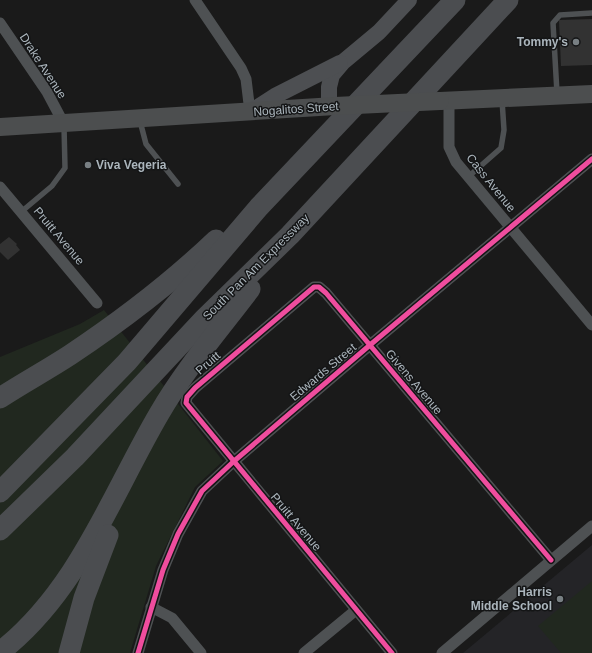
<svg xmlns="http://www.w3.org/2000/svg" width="592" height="653" viewBox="0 0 592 653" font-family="Helvetica,sans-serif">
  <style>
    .built { fill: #242427 }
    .green { fill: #21281f }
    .building { fill: #323232 }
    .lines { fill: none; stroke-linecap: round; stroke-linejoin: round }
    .lane { stroke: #4e5153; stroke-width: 5.5 }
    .street { stroke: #4e5153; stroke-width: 11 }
    .secondary { stroke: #4d4f52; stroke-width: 16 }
    .primary { stroke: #4c4e4f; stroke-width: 18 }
    .highway { stroke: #4b4d50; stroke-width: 21 }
    .primary-bridge { stroke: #4c4e4f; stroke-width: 18 }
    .cycleway-casing { stroke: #141516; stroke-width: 8 }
    .cycleway { stroke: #ef4d9e; stroke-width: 5 }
    .poi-dot { fill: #787f83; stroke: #141516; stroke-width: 1.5 }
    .labels { text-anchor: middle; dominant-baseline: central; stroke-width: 3; stroke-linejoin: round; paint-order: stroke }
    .poi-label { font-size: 12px; font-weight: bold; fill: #abb5bc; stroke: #141516; text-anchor: end }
    .street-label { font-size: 12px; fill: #abb5bc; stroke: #141516 }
  </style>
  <rect width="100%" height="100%" fill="#1a1a1a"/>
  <polygon class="built" points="592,545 592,653 463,653"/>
  <g class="green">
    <polygon points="104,310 223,461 195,487 156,566 130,653 0,653 0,357 80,324"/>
    <polygon points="592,581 592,653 561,653 538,626"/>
  </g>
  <g class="building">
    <polygon points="592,19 592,65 561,66 559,20"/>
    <polygon points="9,237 17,244 16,245 20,250 8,260 0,252 0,244"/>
  </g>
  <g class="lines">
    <g class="lane">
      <polyline points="557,93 553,23 560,15 592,13"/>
      <polyline points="140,121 146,144 178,184"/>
      <polyline points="468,177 501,148 504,130 502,100"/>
      <polyline points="21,212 52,186 65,168 64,126"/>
    </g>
    <g class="street">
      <polyline points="195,0 241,68 246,79 250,112"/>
      <polyline points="0,23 47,92 64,124"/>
      <polyline points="449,100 449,147 456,162 592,325"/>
      <polyline points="0,187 97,303"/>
      <polyline points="151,607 172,618 201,653"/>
      <polyline points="138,653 163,570 178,534 202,491 233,462 370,345 592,159"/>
      <polyline points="304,653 356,610"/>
      <polyline points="392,653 186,403 187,397 195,388 314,287 319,287 326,293 551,560"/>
      <polyline points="442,653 592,526"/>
    </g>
    <g class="secondary">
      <polyline points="329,106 329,87 332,75 343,62 379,32 409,0"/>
      <polyline points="250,112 275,96 340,63"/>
    </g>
    <g class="primary">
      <polyline points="440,101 592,94"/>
      <polyline points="0,127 335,106"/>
    </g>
    <g class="highway">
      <path d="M 0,398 C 23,383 47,370 70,355 C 121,321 171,283 216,240"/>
      <polyline points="0,492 127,362 259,207 455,0"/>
      <polyline points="0,530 75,457 205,318 290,235 508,0"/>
      <path d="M 0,652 C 78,591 111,496 159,414 C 185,369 219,330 250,289"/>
      <polyline points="69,653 84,598 108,535"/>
    </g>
    <polyline class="primary-bridge" points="335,106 440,101"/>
    <g class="cycleway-casing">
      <g id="cycleway">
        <polyline points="138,653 163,570 178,534 202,491 233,462 370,345 592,159"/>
        <polyline points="392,653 186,403 187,397 195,388 314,287 319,287 326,293 551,560"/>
      </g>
    </g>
    <use href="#cycleway" class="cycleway"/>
  </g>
  <g class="poi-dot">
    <circle cx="576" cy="42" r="4"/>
    <circle cx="88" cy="165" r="4"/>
    <circle cx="560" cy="599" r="4"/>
  </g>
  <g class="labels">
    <g class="poi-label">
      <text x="568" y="42">Tommy's</text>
      <text x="96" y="165" text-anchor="start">Viva Vegeria</text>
      <text x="552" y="592">Harris<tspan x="552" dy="14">Middle School</tspan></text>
    </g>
    <g class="street-label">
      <text transform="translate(43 66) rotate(57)">Drake Avenue</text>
      <text transform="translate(296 109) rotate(-4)">Nogalitos Street</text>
      <text transform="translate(491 183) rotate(51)">Cass Avenue</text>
      <text transform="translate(59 236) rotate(50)">Pruitt Avenue</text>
      <text transform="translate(256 267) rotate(-45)">South Pan Am Expressway</text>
      <text transform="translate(208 363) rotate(-41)">Pruitt</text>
      <text transform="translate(323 372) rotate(-40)">Edwards Street</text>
      <text transform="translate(414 382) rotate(50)">Givens Avenue</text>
      <text transform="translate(296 522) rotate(50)">Pruitt Avenue</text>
    </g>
  </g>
</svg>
